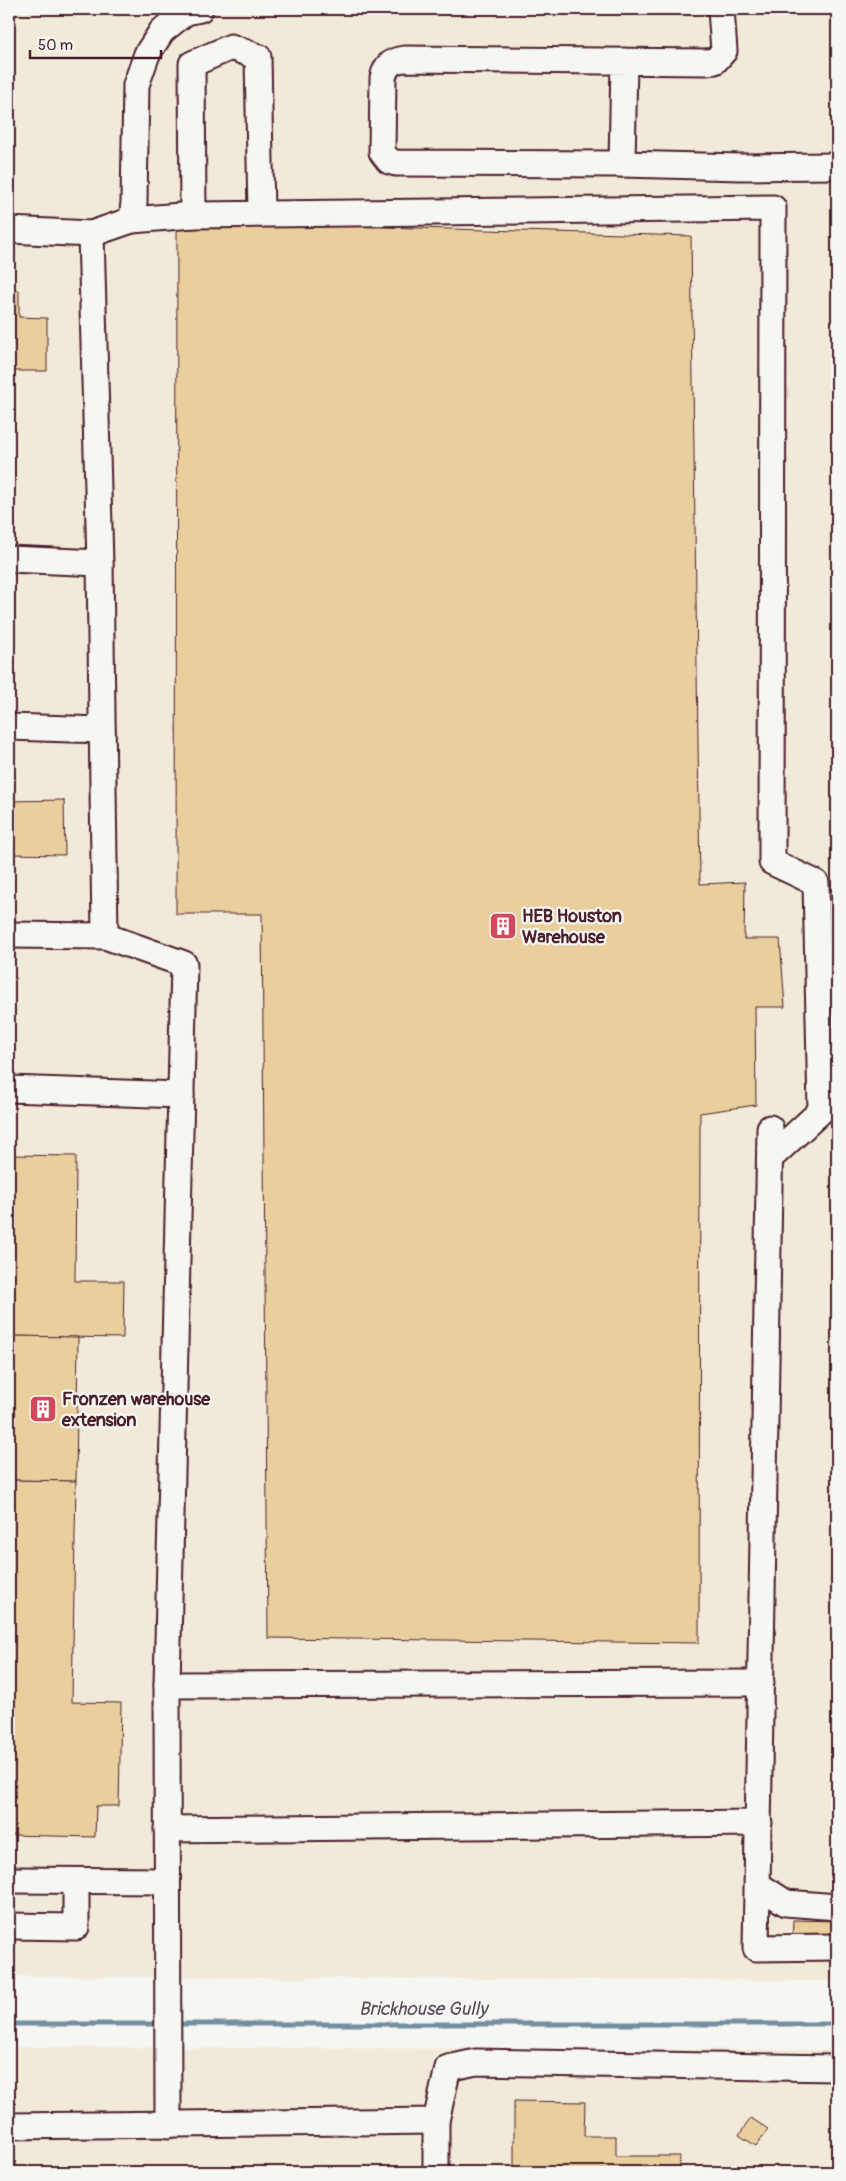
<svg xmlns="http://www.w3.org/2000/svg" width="846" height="2181" viewBox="0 0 846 2181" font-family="Pangolin,sans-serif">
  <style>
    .built { fill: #f2ead9 }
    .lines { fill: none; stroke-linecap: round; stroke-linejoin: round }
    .stream { stroke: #738da1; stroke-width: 5 }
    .building { fill: #e9cf9e; stroke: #4a1f2b }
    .minor-casing { stroke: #4a1f2b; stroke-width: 29 }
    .minor { stroke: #f6f6f2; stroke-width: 25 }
    .labels { text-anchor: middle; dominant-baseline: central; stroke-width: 4.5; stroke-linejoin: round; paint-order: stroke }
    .poi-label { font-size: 18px; font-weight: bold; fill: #4a1f2b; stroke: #f6f6f2; text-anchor: start }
    .water-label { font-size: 19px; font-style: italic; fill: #5b4d5c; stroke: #f6f6f2 }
  </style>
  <rect width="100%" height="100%" fill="#f6f6f2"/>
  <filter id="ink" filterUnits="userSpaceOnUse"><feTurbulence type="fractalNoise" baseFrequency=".02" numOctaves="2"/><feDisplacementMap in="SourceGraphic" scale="10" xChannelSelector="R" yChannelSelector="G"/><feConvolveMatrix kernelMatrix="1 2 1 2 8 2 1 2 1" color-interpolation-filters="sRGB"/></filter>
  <g filter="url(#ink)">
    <g class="built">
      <polygon points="9,9 837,9 837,1981 9,1976"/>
      <polygon points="9,2047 837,2050 837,2172 9,2172"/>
    </g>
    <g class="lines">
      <g class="stream">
        <polyline points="9,2024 161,2024"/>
        <polyline points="174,2024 837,2024"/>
      </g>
    </g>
    <g class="building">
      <polygon points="177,221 691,236 700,884 745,882 744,939 780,939 785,1007 755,1007 756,1105 700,1113 699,1643 268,1638 262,914 176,914"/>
      <polygon points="9,290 19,290 19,317 47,318 47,371 9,371"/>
      <polygon points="64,800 65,855 9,854 9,801"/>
      <polygon points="9,1155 76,1156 75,1281 124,1281 123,1338 9,1336"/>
      <polygon points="9,1336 78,1337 76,1481 9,1480"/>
      <polygon points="9,1480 76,1481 72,1702 121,1703 119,1806 96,1806 95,1837 9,1835"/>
      <polygon points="793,1920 837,1921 837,1944 792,1943"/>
      <polygon points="514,2101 585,2102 584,2136 616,2136 616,2156 680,2156 679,2172 514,2172"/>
      <polygon points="751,2118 768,2129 756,2146 739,2135"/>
    </g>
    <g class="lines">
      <g class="minor-casing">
        <g id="minor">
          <path d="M 624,61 L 622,164 L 396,163 L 389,161 L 382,152 L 383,78 C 386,65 391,61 404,59 L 706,62 L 715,61 L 724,51 L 721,9"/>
          <polyline points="622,164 741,167 837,166"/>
          <polyline points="193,215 192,64 231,47 258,57 261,214"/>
          <polyline points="132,220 134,202 136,85 147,54 162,31 186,12 200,9"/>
          <polyline points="9,230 91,234 132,220 193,215 773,208 772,862 816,883 821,1111 770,1158"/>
          <polyline points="9,559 100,563"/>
          <polyline points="9,727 102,730"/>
          <polyline points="9,935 105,936 100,563 91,234"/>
          <polyline points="105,936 184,964 167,1685 168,2125"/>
          <polyline points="9,1089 181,1095"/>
          <polyline points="770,1128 756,1948 837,1947"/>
          <polyline points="167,1685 761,1683"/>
          <polyline points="167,1829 759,1823"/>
          <polyline points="9,1880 167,1881"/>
          <polyline points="758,1885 786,1903 837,1907"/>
          <polyline points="9,1926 76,1927 76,1881"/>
          <polyline points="436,2121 436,2172"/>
          <polyline points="9,2126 436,2121 448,2068 476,2062 837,2068"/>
        </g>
      </g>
      <use href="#minor" class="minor"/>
    </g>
  </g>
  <defs>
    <g id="building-square" transform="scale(1.4375)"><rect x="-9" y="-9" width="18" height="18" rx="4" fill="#d1495b" stroke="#f6f6f2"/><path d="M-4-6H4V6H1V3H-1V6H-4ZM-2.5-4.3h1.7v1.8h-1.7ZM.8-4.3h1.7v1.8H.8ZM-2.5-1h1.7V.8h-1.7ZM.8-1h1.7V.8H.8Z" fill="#fff"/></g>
  </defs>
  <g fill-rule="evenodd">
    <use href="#building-square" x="503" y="926"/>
    <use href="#building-square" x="43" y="1409"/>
  </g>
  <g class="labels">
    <g class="poi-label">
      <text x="522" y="916">HEB Houston<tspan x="522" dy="21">Warehouse</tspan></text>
      <text x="62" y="1399">Fronzen warehouse<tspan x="62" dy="21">extension</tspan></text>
    </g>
    <g class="water-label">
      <text x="423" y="2009">Brickhouse Gully</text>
    </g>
  </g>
  <rect width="846" height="2181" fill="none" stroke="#f6f6f2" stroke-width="30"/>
  <rect x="15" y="15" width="816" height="2151" fill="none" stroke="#4a1f2b" stroke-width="2" filter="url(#ink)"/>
  <path d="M30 50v8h131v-8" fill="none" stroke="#4a1f2b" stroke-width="2.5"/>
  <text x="38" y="50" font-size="15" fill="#4a1f2b" stroke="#f6f6f2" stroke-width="4" paint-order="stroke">50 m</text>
</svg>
